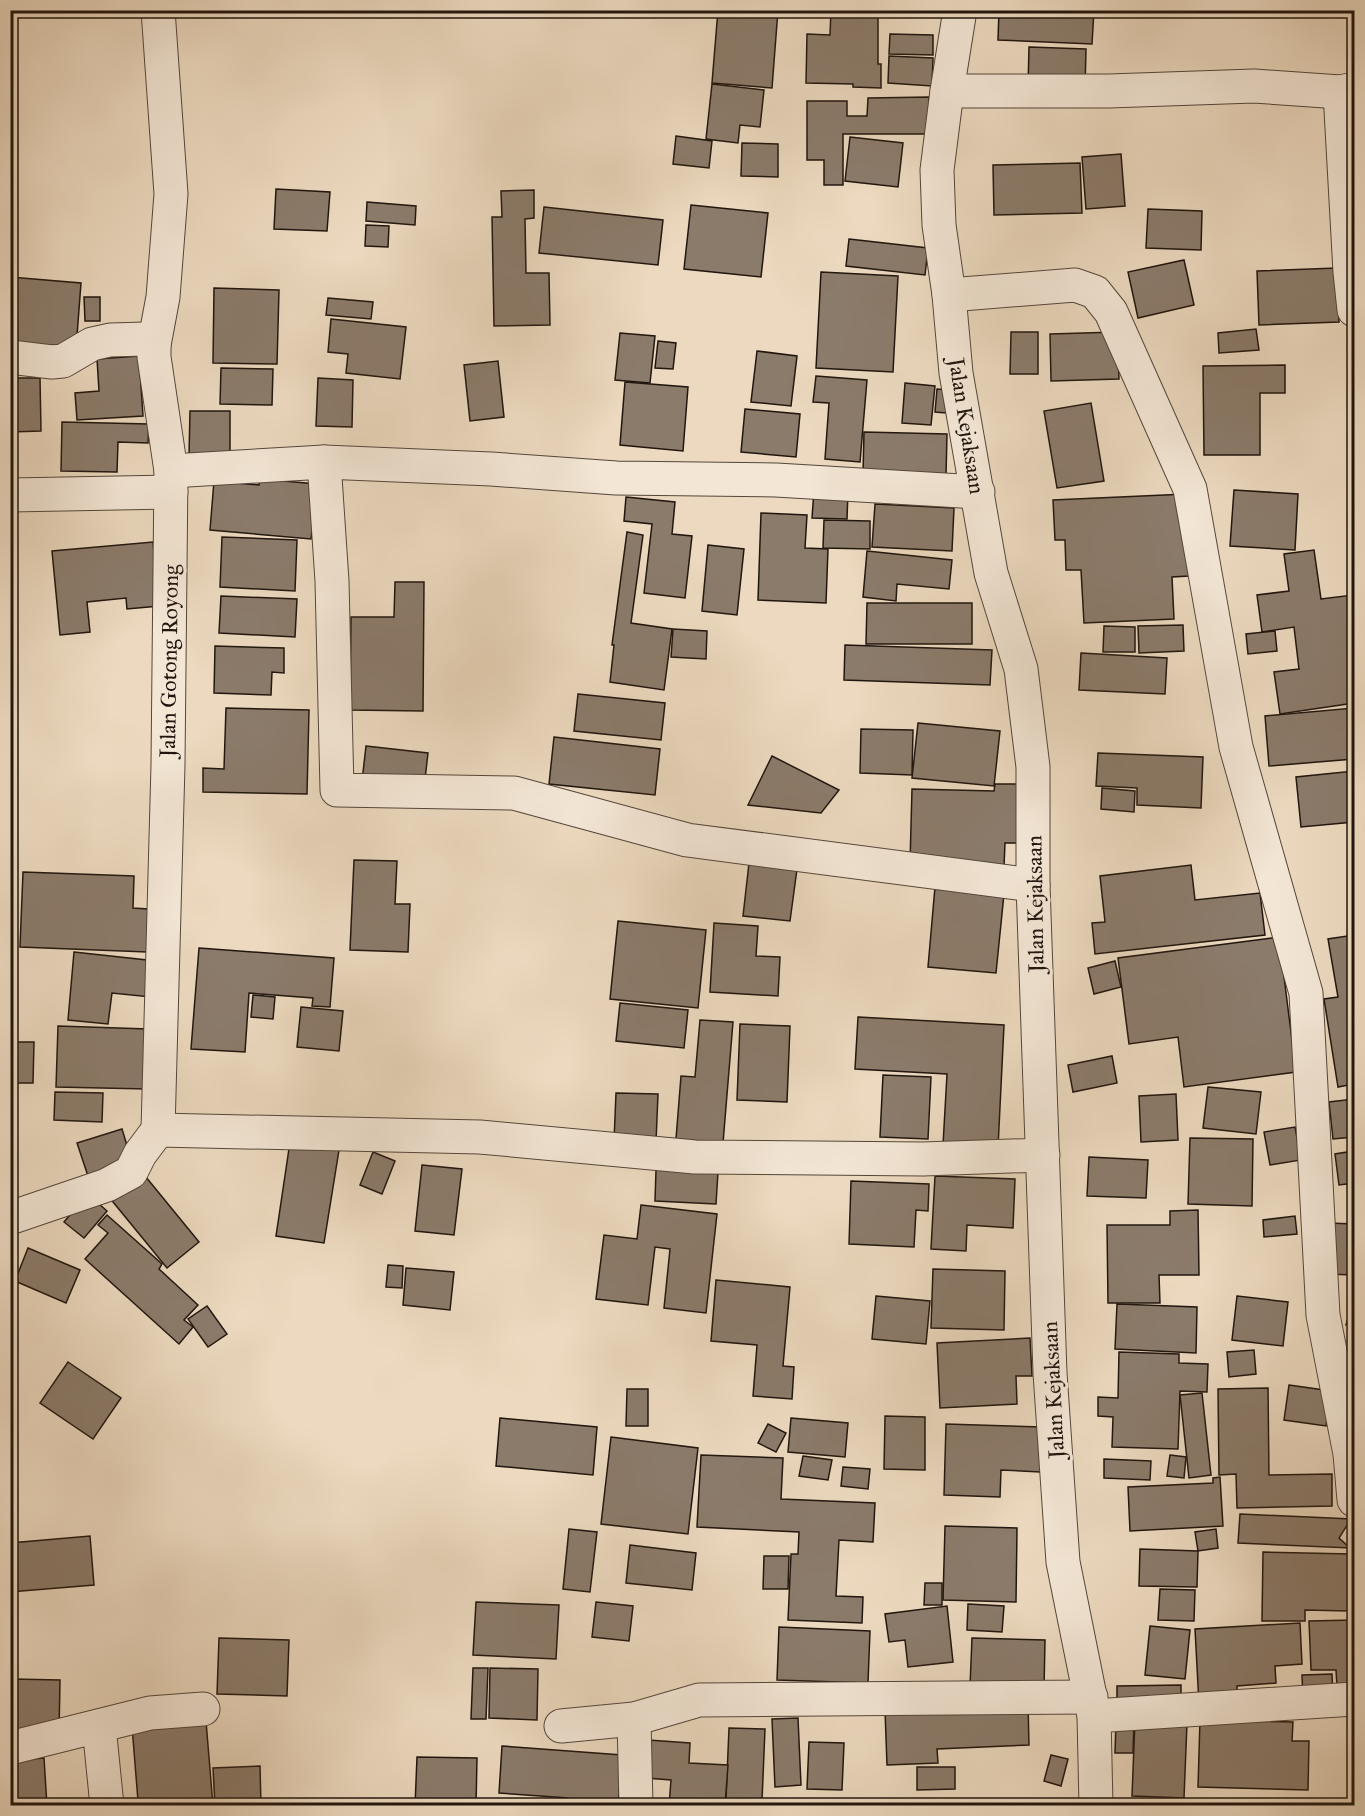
<svg xmlns="http://www.w3.org/2000/svg" width="1365" height="1816" viewBox="0 0 1365 1816" font-family="'IM FELL Great Primer',serif">
  <style>
    .building { fill: #8b7b6b; stroke: #21160f; stroke-width: 1.5 }
    .lines { fill: none; stroke-linecap: round; stroke-linejoin: round }
    .street-casing { stroke: #54473b; stroke-width: 35 }
    .street { stroke: #f3e6d5; stroke-width: 33 }
    .labels { text-anchor: middle; dominant-baseline: central; stroke-width: 6; stroke-linejoin: round; paint-order: stroke }
    .street-label { font-size: 22px; fill: #21160f; stroke: #f3e6d5 }
  </style>
  <rect width="100%" height="100%" fill="#ecd9bf"/>
  <filter id="stains"><feTurbulence type="fractalNoise" baseFrequency=".00333" numOctaves="4"/><feColorMatrix values="0 0 0 0 .2 0 0 0 0 .09 0 0 0 0 .02 0 0 0 .5 -.17"/></filter>
  <radialGradient id="worn" r=".72"><stop offset=".6" stop-color="#630" stop-opacity="0"/><stop offset="1" stop-color="#630" stop-opacity=".3"/></radialGradient>
  <g class="building">
    <polygon points="718,10 778,10 772,88 712,83"/>
    <polygon points="831,10 914,10 914,12 878,12 878,64 881,64 881,88 853,87 853,84 806,83 807,34 830,35"/>
    <polygon points="999,10 1094,10 1092,44 998,40"/>
    <polygon points="890,34 933,35 933,55 889,54"/>
    <polygon points="1029,47 1086,49 1085,89 1028,87"/>
    <polygon points="889,56 933,58 932,86 888,83"/>
    <polygon points="712,84 764,90 760,127 740,125 738,143 706,139"/>
    <polygon points="929,97 929,134 843,134 843,185 824,185 824,160 807,160 807,101 847,101 847,116 867,116 868,98"/>
    <polygon points="676,136 712,141 709,168 673,164"/>
    <polygon points="850,137 903,143 898,187 845,181"/>
    <polygon points="742,143 778,144 778,177 741,176"/>
    <polygon points="1121,154 1125,206 1086,209 1082,157"/>
    <polygon points="1080,163 1082,213 994,215 993,165"/>
    <polygon points="276,189 330,192 327,231 274,229"/>
    <polygon points="534,190 534,218 525,219 526,273 549,273 550,325 494,326 492,217 502,217 501,191"/>
    <polygon points="367,202 416,206 415,225 366,221"/>
    <polygon points="691,205 768,213 761,277 684,269"/>
    <polygon points="544,207 663,220 658,265 539,253"/>
    <polygon points="1148,209 1202,211 1201,250 1146,248"/>
    <polygon points="366,225 389,226 388,247 365,246"/>
    <polygon points="849,239 928,248 925,275 846,266"/>
    <polygon points="1184,260 1194,305 1138,318 1128,272"/>
    <polygon points="1337,268 1339,322 1259,325 1257,271"/>
    <polygon points="821,272 898,276 893,372 816,368"/>
    <polygon points="10,277 81,283 76,349 10,343"/>
    <polygon points="214,288 279,290 277,364 213,363"/>
    <polygon points="84,297 100,297 100,321 85,321"/>
    <polygon points="328,298 373,302 371,319 326,315"/>
    <polygon points="331,319 406,327 400,379 346,373 348,354 328,352"/>
    <polygon points="1256,329 1259,350 1219,353 1218,333"/>
    <polygon points="1011,332 1038,332 1038,374 1010,374"/>
    <polygon points="1117,332 1119,379 1051,381 1050,334"/>
    <polygon points="620,333 655,336 650,383 615,380"/>
    <polygon points="658,341 676,343 673,369 655,368"/>
    <polygon points="757,351 797,356 791,406 751,402"/>
    <polygon points="139,356 143,416 77,420 75,393 99,391 97,359"/>
    <polygon points="498,361 504,417 470,421 464,365"/>
    <polygon points="1285,365 1285,393 1260,393 1260,455 1204,455 1203,366"/>
    <polygon points="221,368 273,369 272,405 220,404"/>
    <polygon points="816,376 867,380 860,462 825,459 829,403 813,402"/>
    <polygon points="10,378 40,378 41,431 10,432"/>
    <polygon points="318,378 353,380 352,427 316,426"/>
    <polygon points="625,382 688,387 683,451 620,445"/>
    <polygon points="905,383 935,386 931,425 902,423"/>
    <polygon points="937,389 948,390 946,413 935,412"/>
    <polygon points="1091,403 1104,481 1057,488 1044,411"/>
    <polygon points="745,409 800,414 796,457 741,452"/>
    <polygon points="190,411 230,411 230,457 189,456"/>
    <polygon points="62,422 149,424 148,443 118,442 117,472 61,471"/>
    <polygon points="864,432 947,434 946,476 863,474"/>
    <polygon points="260,479 317,484 311,539 210,530 214,481 259,485"/>
    <polygon points="814,490 848,492 847,519 812,518"/>
    <polygon points="1234,490 1298,494 1295,550 1230,546"/>
    <polygon points="1186,494 1189,576 1172,577 1174,619 1084,623 1081,570 1066,570 1065,540 1055,540 1053,500"/>
    <polygon points="626,497 675,502 672,534 692,536 685,598 644,593 652,524 624,521"/>
    <polygon points="875,504 954,508 952,551 872,547"/>
    <polygon points="761,513 807,515 805,548 828,549 826,603 758,600"/>
    <polygon points="824,520 870,521 870,549 823,548"/>
    <polygon points="627,532 643,535 631,623 672,629 664,690 610,682 614,645 612,645"/>
    <polygon points="222,537 297,540 295,591 220,587"/>
    <polygon points="153,542 159,606 127,609 126,598 87,602 90,632 60,635 52,551"/>
    <polygon points="708,545 744,549 737,615 702,611"/>
    <polygon points="1314,550 1321,599 1353,595 1354,703 1280,714 1274,672 1299,669 1294,627 1262,632 1257,595 1289,591 1284,554"/>
    <polygon points="867,551 952,560 949,589 897,584 896,601 863,597"/>
    <polygon points="395,582 424,582 423,711 350,710 351,617 394,617"/>
    <polygon points="221,596 297,599 295,637 219,633"/>
    <polygon points="867,603 972,603 972,644 866,644"/>
    <polygon points="1183,625 1184,651 1139,653 1138,626"/>
    <polygon points="1104,626 1135,627 1135,652 1103,652"/>
    <polygon points="673,629 707,631 706,659 671,657"/>
    <polygon points="1275,631 1277,651 1248,654 1246,634"/>
    <polygon points="845,645 992,650 990,685 844,680"/>
    <polygon points="215,646 284,648 284,673 272,672 271,695 214,693"/>
    <polygon points="1081,653 1167,658 1165,694 1079,690"/>
    <polygon points="578,694 665,703 661,740 574,731"/>
    <polygon points="226,708 309,710 307,794 203,792 203,768 224,769"/>
    <polygon points="1354,708 1354,759 1269,766 1265,716"/>
    <polygon points="918,723 1000,731 994,786 912,778"/>
    <polygon points="861,729 913,730 912,775 860,773"/>
    <polygon points="554,737 660,749 655,795 549,784"/>
    <polygon points="366,746 428,753 424,788 362,781"/>
    <polygon points="1098,753 1203,757 1201,808 1137,805 1137,788 1096,786"/>
    <polygon points="772,756 839,790 821,813 748,805"/>
    <polygon points="1354,771 1354,822 1301,827 1296,777"/>
    <polygon points="995,784 1023,784 1022,843 1005,843 1004,866 910,863 912,789 994,791"/>
    <polygon points="1102,788 1135,791 1134,812 1101,809"/>
    <polygon points="354,860 397,861 395,904 410,904 408,952 350,950"/>
    <polygon points="749,863 797,869 790,921 743,916"/>
    <polygon points="1191,865 1195,900 1260,893 1265,935 1095,954 1092,923 1105,922 1100,876"/>
    <polygon points="23,872 134,876 133,908 148,909 147,952 20,947"/>
    <polygon points="935,887 1004,894 996,973 928,967"/>
    <polygon points="618,921 706,930 698,1008 610,999"/>
    <polygon points="714,923 758,926 756,956 780,957 778,996 710,992"/>
    <polygon points="1354,935 1354,1084 1338,1087 1324,999 1338,997 1328,939"/>
    <polygon points="1279,937 1296,1072 1184,1087 1178,1037 1129,1044 1118,958"/>
    <polygon points="199,948 334,958 330,1007 312,1006 313,998 249,993 245,1052 191,1049"/>
    <polygon points="74,952 156,961 151,997 112,993 108,1024 68,1020"/>
    <polygon points="1115,961 1121,987 1094,994 1088,968"/>
    <polygon points="253,995 275,997 273,1019 251,1017"/>
    <polygon points="620,1003 688,1010 684,1048 616,1041"/>
    <polygon points="301,1007 343,1011 339,1051 297,1047"/>
    <polygon points="858,1017 1004,1025 998,1148 943,1145 947,1074 855,1069"/>
    <polygon points="700,1020 733,1022 723,1143 676,1139 681,1076 695,1077"/>
    <polygon points="740,1024 790,1026 787,1102 737,1100"/>
    <polygon points="58,1026 148,1029 147,1089 56,1087"/>
    <polygon points="10,1042 34,1042 33,1083 17,1083 17,1107 10,1107"/>
    <polygon points="1112,1056 1117,1083 1073,1092 1068,1065"/>
    <polygon points="883,1075 931,1077 928,1139 880,1137"/>
    <polygon points="1208,1087 1261,1092 1256,1134 1203,1128"/>
    <polygon points="55,1092 103,1093 102,1122 54,1120"/>
    <polygon points="616,1093 658,1094 656,1142 614,1141"/>
    <polygon points="1176,1094 1178,1140 1141,1142 1139,1096"/>
    <polygon points="1354,1099 1354,1137 1333,1139 1329,1102"/>
    <polygon points="1295,1127 1301,1160 1270,1165 1264,1132"/>
    <polygon points="122,1129 132,1162 88,1176 77,1143"/>
    <polygon points="1190,1138 1253,1139 1252,1206 1188,1204"/>
    <polygon points="290,1142 339,1150 324,1243 276,1236"/>
    <polygon points="1354,1151 1354,1183 1339,1185 1335,1154"/>
    <polygon points="373,1152 395,1161 382,1194 360,1185"/>
    <polygon points="1089,1157 1148,1160 1146,1198 1087,1196"/>
    <polygon points="422,1165 462,1169 454,1235 415,1231"/>
    <polygon points="656,1170 718,1172 716,1204 655,1201"/>
    <polygon points="141,1171 199,1242 167,1268 109,1197"/>
    <polygon points="935,1176 1015,1179 1013,1228 967,1225 966,1251 931,1249"/>
    <polygon points="851,1181 929,1184 928,1211 916,1210 914,1247 849,1244"/>
    <polygon points="88,1194 107,1211 84,1238 64,1222"/>
    <polygon points="641,1205 717,1214 706,1313 664,1308 670,1249 655,1247 648,1305 596,1299 604,1235 637,1239"/>
    <polygon points="1198,1210 1199,1275 1159,1275 1160,1303 1108,1303 1107,1225 1170,1225 1170,1211"/>
    <polygon points="107,1215 162,1264 159,1269 198,1305 184,1320 193,1327 179,1344 85,1259 108,1233 98,1225"/>
    <polygon points="1295,1216 1297,1234 1264,1237 1263,1220"/>
    <polygon points="1328,1223 1354,1224 1354,1275 1326,1274"/>
    <polygon points="28,1248 80,1270 66,1303 15,1281"/>
    <polygon points="388,1265 403,1266 402,1288 386,1287"/>
    <polygon points="406,1268 454,1272 450,1310 403,1305"/>
    <polygon points="933,1269 1005,1271 1004,1330 931,1328"/>
    <polygon points="716,1280 790,1287 783,1366 794,1367 792,1399 753,1396 757,1345 711,1341"/>
    <polygon points="876,1296 930,1301 926,1344 872,1339"/>
    <polygon points="1237,1296 1288,1302 1283,1346 1232,1340"/>
    <polygon points="1354,1297 1354,1327 1346,1325"/>
    <polygon points="1117,1304 1197,1307 1196,1353 1115,1349"/>
    <polygon points="207,1306 227,1334 208,1347 188,1319"/>
    <polygon points="1030,1338 1032,1376 1016,1376 1017,1404 940,1408 937,1343"/>
    <polygon points="1254,1350 1256,1374 1229,1377 1227,1352"/>
    <polygon points="1119,1352 1179,1354 1179,1363 1208,1364 1207,1392 1180,1391 1178,1449 1112,1447 1113,1417 1098,1416 1098,1397 1118,1398"/>
    <polygon points="68,1362 121,1398 93,1439 40,1403"/>
    <polygon points="1289,1385 1331,1391 1326,1426 1284,1420"/>
    <polygon points="1268,1388 1269,1475 1332,1474 1332,1506 1237,1508 1236,1474 1219,1475 1218,1389"/>
    <polygon points="627,1389 648,1389 648,1426 626,1426"/>
    <polygon points="1202,1393 1211,1475 1189,1478 1180,1395"/>
    <polygon points="885,1416 925,1417 925,1470 884,1469"/>
    <polygon points="500,1418 597,1427 593,1475 496,1466"/>
    <polygon points="791,1418 848,1423 845,1457 788,1452"/>
    <polygon points="768,1424 786,1433 776,1452 758,1443"/>
    <polygon points="946,1424 1042,1427 1040,1472 1001,1470 1000,1497 944,1495"/>
    <polygon points="611,1437 698,1448 688,1534 601,1524"/>
    <polygon points="701,1455 783,1458 781,1499 875,1503 873,1542 839,1540 836,1596 863,1597 862,1623 788,1620 791,1554 798,1554 799,1532 697,1527"/>
    <polygon points="1170,1455 1186,1457 1184,1478 1167,1476"/>
    <polygon points="803,1456 832,1460 828,1480 799,1476"/>
    <polygon points="1104,1459 1151,1461 1150,1480 1104,1478"/>
    <polygon points="843,1467 870,1469 868,1489 841,1486"/>
    <polygon points="1220,1477 1223,1526 1130,1531 1128,1487 1213,1483 1213,1478"/>
    <polygon points="1240,1514 1351,1519 1339,1538 1350,1548 1238,1543"/>
    <polygon points="945,1526 1017,1528 1016,1602 943,1600"/>
    <polygon points="569,1529 597,1532 590,1592 563,1589"/>
    <polygon points="1216,1529 1218,1548 1198,1551 1195,1532"/>
    <polygon points="90,1536 94,1585 10,1592 10,1543"/>
    <polygon points="630,1545 696,1553 692,1590 626,1583"/>
    <polygon points="1140,1549 1198,1551 1197,1587 1139,1586"/>
    <polygon points="1263,1552 1351,1554 1349,1611 1305,1610 1305,1621 1262,1621"/>
    <polygon points="764,1556 789,1556 788,1589 763,1589"/>
    <polygon points="925,1583 942,1583 942,1605 924,1605"/>
    <polygon points="1160,1589 1195,1590 1194,1621 1158,1620"/>
    <polygon points="476,1602 559,1605 556,1659 473,1655"/>
    <polygon points="596,1602 633,1606 629,1641 592,1637"/>
    <polygon points="968,1604 1004,1606 1002,1632 967,1630"/>
    <polygon points="947,1606 953,1662 908,1667 905,1640 889,1642 885,1614"/>
    <polygon points="1354,1620 1354,1686 1337,1687 1336,1670 1311,1670 1309,1621"/>
    <polygon points="1300,1623 1302,1664 1275,1666 1276,1683 1237,1686 1237,1702 1199,1704 1195,1629"/>
    <polygon points="1150,1626 1190,1630 1185,1679 1145,1675"/>
    <polygon points="779,1627 870,1631 868,1683 777,1680"/>
    <polygon points="219,1638 289,1640 287,1696 217,1694"/>
    <polygon points="972,1638 1045,1640 1044,1689 970,1686"/>
    <polygon points="473,1668 488,1668 486,1719 471,1719"/>
    <polygon points="490,1668 538,1669 537,1720 489,1718"/>
    <polygon points="1332,1674 1333,1698 1303,1700 1302,1675"/>
    <polygon points="12,1679 60,1680 59,1735 11,1734"/>
    <polygon points="1181,1685 1181,1701 1117,1702 1117,1686"/>
    <polygon points="1028,1704 1029,1745 937,1749 938,1763 887,1765 885,1710"/>
    <polygon points="1354,1714 1354,1768 1353,1769 1349,1715"/>
    <polygon points="798,1718 801,1785 775,1787 772,1719"/>
    <polygon points="1135,1720 1187,1723 1184,1798 1132,1796"/>
    <polygon points="1200,1720 1293,1722 1292,1741 1309,1741 1308,1790 1198,1787"/>
    <polygon points="206,1721 213,1806 172,1806 171,1799 138,1801 132,1726"/>
    <polygon points="1116,1722 1134,1722 1133,1753 1115,1753"/>
    <polygon points="729,1728 765,1729 762,1801 726,1799"/>
    <polygon points="648,1740 690,1743 689,1763 728,1765 725,1806 669,1806 671,1780 646,1778"/>
    <polygon points="809,1742 844,1743 842,1790 807,1789"/>
    <polygon points="502,1746 622,1755 618,1806 568,1806 568,1798 499,1793"/>
    <polygon points="1051,1755 1068,1759 1061,1786 1044,1781"/>
    <polygon points="417,1757 477,1758 476,1806 415,1806"/>
    <polygon points="44,1758 47,1806 10,1806 10,1761"/>
    <polygon points="260,1766 261,1806 215,1806 213,1768"/>
    <polygon points="917,1767 955,1767 955,1789 917,1790"/>
    <polygon points="880,1800 1002,1804 1002,1806 880,1806"/>
  </g>
  <g class="lines">
    <g class="street-casing">
      <g id="street">
        <polyline points="960,10 947,91 937,170 939,225 949,295 956,373 991,573 1021,669 1033,767 1033,885 1050,1373 1063,1562 1094,1716 1096,1806"/>
        <polyline points="947,91 1109,91 1254,86 1340,92 1354,89"/>
        <polyline points="1340,92 1350,272 1354,310"/>
        <polyline points="949,295 1075,285 1095,292 1111,312 1190,489 1236,747 1306,993 1323,1315 1350,1454 1354,1500"/>
        <polyline points="154,345 163,297 171,194 158,10"/>
        <polyline points="10,357 52,362 63,361 92,344 110,340 145,339 154,345 154,357 171,471 168,765 158,1130"/>
        <polyline points="324,462 332,581 337,790 514,793 687,840 1033,885"/>
        <polyline points="171,471 324,462 491,469 616,478 776,480 978,492"/>
        <polyline points="10,495 171,492"/>
        <polyline points="10,1218 107,1185 131,1172 140,1154 158,1130 480,1137 695,1157 923,1159 1043,1155"/>
        <polyline points="1094,1716 1354,1699"/>
        <polyline points="634,1719 636,1806"/>
        <polyline points="99,1726 107,1806"/>
        <polyline points="561,1726 634,1719 699,1700 1091,1697"/>
        <polyline points="10,1748 150,1713 203,1709"/>
      </g>
    </g>
    <use href="#street" class="street"/>
  </g>
  <g class="labels">
    <g class="street-label">
      <text transform="translate(967 426) rotate(81)">Jalan Kejaksaan</text>
      <text transform="translate(169 661) rotate(-89)">Jalan Gotong Royong</text>
      <text transform="translate(1035 904) rotate(-91)">Jalan Kejaksaan</text>
      <text transform="translate(1053 1390) rotate(-93)">Jalan Kejaksaan</text>
    </g>
  </g>
  <rect width="1365" height="1816" fill="none" stroke="#ecd9bf" stroke-width="36"/>
  <rect x="12" y="12" width="1341" height="1792" fill="none" stroke="#21160f" stroke-width="3"/>
  <rect x="18" y="18" width="1329" height="1780" fill="none" stroke="#21160f" stroke-width="1.5"/>
  <rect width="100%" height="100%" filter="url(#stains)"/>
  <rect width="100%" height="100%" fill="url(#worn)"/>
</svg>
